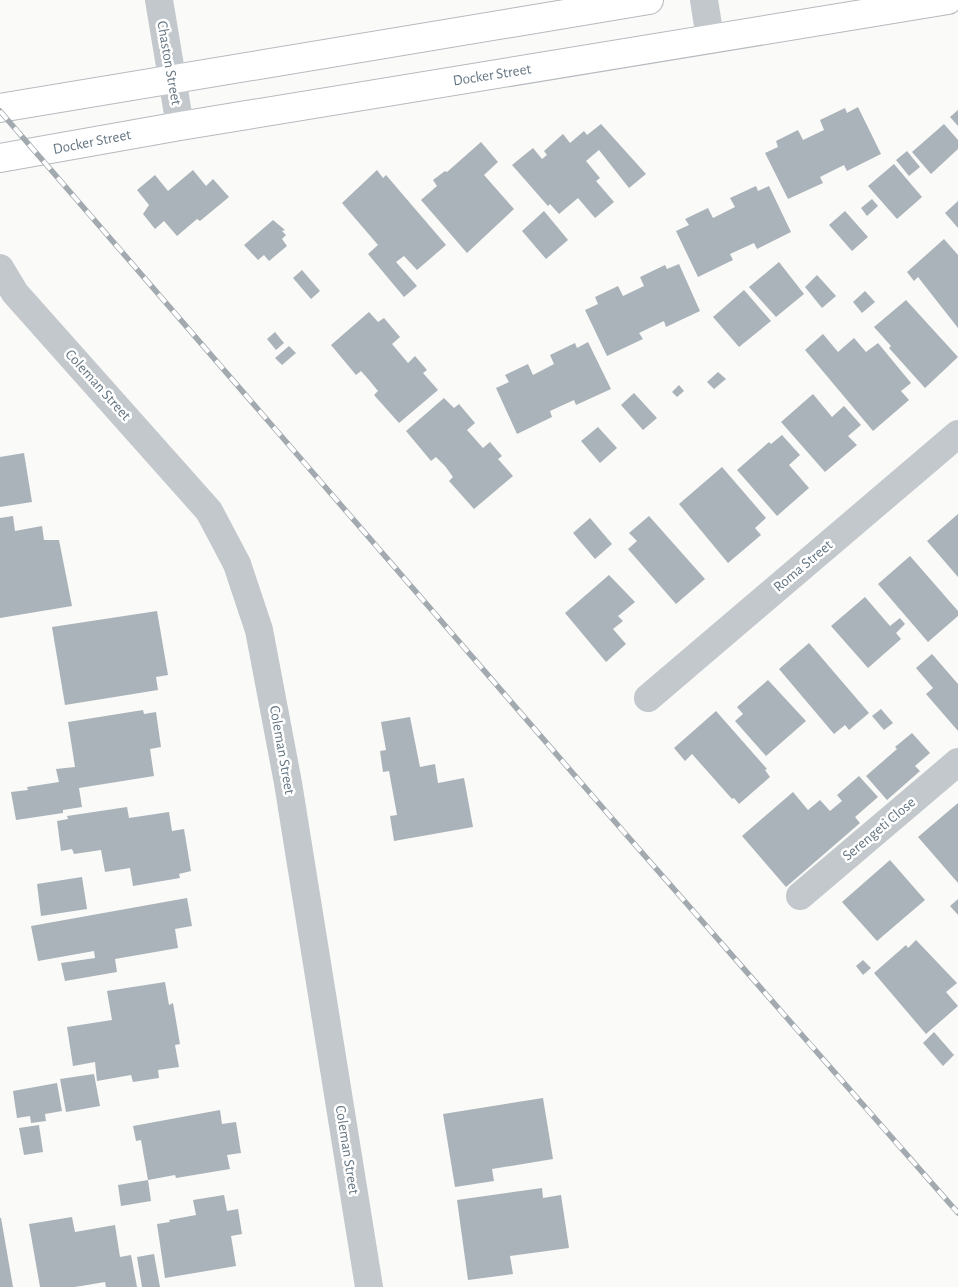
<svg xmlns="http://www.w3.org/2000/svg" width="958" height="1287" viewBox="0 0 958 1287" font-family="'Alegreya Sans',sans-serif">
  <style>
    .building { fill: #aab3b9 }
    .lines { fill: none; stroke-linecap: round; stroke-linejoin: round }
    .major-casing { stroke: #b5babe; stroke-width: 30 }
    .minor { stroke: #c3c8cc; stroke-width: 28 }
    .major { stroke: #fff; stroke-width: 28 }
    .rail-casing { stroke: #a2aab0; stroke-width: 5.5 }
    .rail { stroke: #fff; stroke-width: 4; stroke-dasharray: 11; stroke-linecap: butt }
    .labels { text-anchor: middle; dominant-baseline: central; stroke-width: 5; stroke-linejoin: round; paint-order: stroke }
    .street-label { font-size: 15px; fill: #657683; stroke: #fff }
  </style>
  <rect width="100%" height="100%" fill="#fafaf8"/>
  <g class="building">
    <polygon points="858,107 881,154 847,171 844,165 820,177 823,183 788,199 765,153 778,147 776,141 798,130 803,140 824,130 820,120 845,108 847,113"/>
    <polygon points="958,110 958,126 950,117"/>
    <polygon points="601,124 646,174 629,188 599,150 586,161 600,178 596,181 614,202 595,218 578,198 559,214 550,204 548,206 512,165 533,148 542,159 547,155 544,151 563,134 570,143 584,131 587,135"/>
    <polygon points="944,124 958,140 958,149 931,174 912,152"/>
    <polygon points="481,142 498,162 484,175 514,209 467,253 421,200 437,186 433,180 445,171 447,172"/>
    <polygon points="907,151 920,167 909,176 896,160"/>
    <polygon points="894,164 922,197 897,219 868,186"/>
    <polygon points="193,170 206,186 213,179 229,197 200,221 197,219 177,236 164,221 155,229 143,214 149,205 137,190 155,175 168,191"/>
    <polygon points="377,170 383,178 386,175 446,245 417,270 404,256 396,262 417,286 404,297 368,254 378,245 342,203"/>
    <polygon points="756,186 758,191 769,186 791,232 757,249 754,243 730,254 733,260 698,277 676,231 689,225 685,219 708,208 713,218 735,207 730,198"/>
    <polygon points="872,199 878,206 867,216 861,208"/>
    <polygon points="958,201 958,228 945,213"/>
    <polygon points="544,211 568,240 546,259 522,231"/>
    <polygon points="845,211 868,237 852,251 829,225"/>
    <polygon points="273,220 285,230 282,231 286,235 282,239 287,246 269,261 264,255 258,260 244,245"/>
    <polygon points="944,239 958,255 958,328 918,277 914,281 907,272"/>
    <polygon points="779,262 804,294 776,317 749,287"/>
    <polygon points="679,264 700,311 666,327 664,321 639,333 643,339 607,356 585,310 598,304 595,297 618,286 623,296 644,286 640,277 665,265 667,269"/>
    <polygon points="302,270 320,291 311,299 293,278"/>
    <polygon points="817,275 836,296 822,308 805,287"/>
    <polygon points="744,290 771,321 739,347 713,317"/>
    <polygon points="865,291 875,302 862,313 853,302"/>
    <polygon points="906,300 958,357 925,388 889,348 891,346 874,327"/>
    <polygon points="369,312 378,322 384,318 400,337 392,344 408,363 415,356 427,370 423,373 438,390 399,423 374,395 378,391 369,380 361,371 356,375 331,345"/>
    <polygon points="275,332 284,343 276,350 267,339"/>
    <polygon points="823,334 838,352 854,338 866,352 878,343 911,383 901,391 909,400 873,431 805,350"/>
    <polygon points="588,342 611,389 576,405 574,400 550,411 552,417 517,434 496,388 509,382 505,375 528,364 533,375 554,364 550,355 575,343 577,348"/>
    <polygon points="289,346 296,353 282,365 275,358"/>
    <polygon points="718,372 726,379 714,389 707,382"/>
    <polygon points="679,385 684,391 677,397 672,392"/>
    <polygon points="634,393 657,418 643,430 621,405"/>
    <polygon points="813,394 832,417 844,406 861,425 848,436 857,445 825,472 781,422"/>
    <polygon points="444,398 454,408 459,404 475,423 467,430 483,448 490,442 502,456 498,459 513,476 474,509 449,481 453,477 445,466 436,457 431,461 406,431"/>
    <polygon points="598,427 617,448 600,463 581,441"/>
    <polygon points="782,435 800,455 789,465 809,488 777,516 737,470 769,442 771,444"/>
    <polygon points="24,453 32,502 0,507 0,457"/>
    <polygon points="722,467 766,518 755,528 761,535 728,563 679,504"/>
    <polygon points="958,514 958,577 927,541"/>
    <polygon points="13,516 15,531 42,526 44,540 59,540 72,606 0,618 0,518"/>
    <polygon points="649,516 705,579 676,604 628,549 637,541 629,533"/>
    <polygon points="590,518 612,544 595,559 573,533"/>
    <polygon points="910,556 958,611 958,616 928,642 878,584"/>
    <polygon points="609,575 635,602 618,616 623,621 613,629 626,644 606,662 565,613"/>
    <polygon points="865,597 890,626 900,618 905,624 896,633 901,639 868,668 831,626"/>
    <polygon points="157,611 168,675 156,677 158,690 65,705 52,627"/>
    <polygon points="809,643 869,713 849,730 845,725 834,734 779,669"/>
    <polygon points="932,654 958,684 958,731 926,694 933,688 916,668"/>
    <polygon points="768,680 806,721 766,756 735,721 743,714 737,707"/>
    <polygon points="881,709 893,723 884,730 872,716"/>
    <polygon points="143,710 144,714 156,712 161,747 150,749 154,776 79,788 82,807 63,810 63,813 16,820 11,792 28,790 27,787 59,782 56,769 75,767 68,722"/>
    <polygon points="716,711 767,769 765,770 770,777 739,804 734,798 732,799 692,754 685,761 674,748"/>
    <polygon points="410,717 420,767 435,764 438,783 464,778 473,827 394,841 390,816 397,815 389,771 383,772 380,751 386,750 381,722"/>
    <polygon points="912,733 930,753 915,766 920,771 887,800 866,776 897,749 895,747"/>
    <polygon points="859,776 878,797 855,817 860,823 786,887 742,836 793,792 808,810 820,800 830,811 842,801 837,795"/>
    <polygon points="958,803 958,883 918,837"/>
    <polygon points="127,807 129,818 169,812 172,831 184,829 191,871 179,874 180,878 133,886 130,868 105,872 101,850 74,854 72,849 61,851 57,821 68,819 67,816"/>
    <polygon points="890,860 925,900 877,941 842,902"/>
    <polygon points="82,877 87,909 41,916 37,884"/>
    <polygon points="187,898 192,926 175,929 178,948 115,959 117,972 65,981 61,963 95,958 94,951 38,961 31,926"/>
    <polygon points="958,899 958,915 950,906"/>
    <polygon points="916,940 957,983 946,992 958,1006 926,1034 874,973 906,945 908,948"/>
    <polygon points="863,960 871,968 863,975 856,966"/>
    <polygon points="165,982 169,1005 173,1003 180,1044 175,1045 179,1067 158,1070 159,1078 133,1082 131,1075 97,1081 95,1062 73,1066 67,1027 112,1020 107,991"/>
    <polygon points="934,1032 954,1055 943,1066 923,1043"/>
    <polygon points="94,1074 100,1106 66,1112 60,1079"/>
    <polygon points="57,1083 62,1111 45,1114 46,1121 31,1123 30,1116 17,1118 13,1091"/>
    <polygon points="543,1098 553,1159 492,1169 494,1181 455,1187 443,1114"/>
    <polygon points="220,1110 222,1124 236,1122 241,1153 227,1155 230,1169 176,1178 175,1175 148,1180 141,1140 136,1141 133,1126"/>
    <polygon points="39,1125 43,1152 24,1155 19,1128"/>
    <polygon points="148,1180 151,1201 121,1206 118,1185"/>
    <polygon points="542,1188 543,1198 561,1195 569,1248 510,1256 513,1274 468,1280 457,1200"/>
    <polygon points="224,1195 227,1211 238,1209 242,1234 231,1236 236,1266 165,1278 157,1224 170,1222 169,1220 196,1215 193,1200"/>
    <polygon points="72,1217 75,1232 115,1225 120,1257 131,1255 137,1287 106,1287 105,1282 75,1287 40,1287 29,1224"/>
    <polygon points="0,1218 1,1218 13,1287 0,1287"/>
    <polygon points="154,1254 160,1287 142,1287 137,1257"/>
  </g>
  <g class="lines">
    <g class="major-casing">
      <g id="major">
        <polyline points="0,108 649,0"/>
        <polyline points="0,158 180,126 948,0"/>
      </g>
    </g>
    <g class="minor">
      <polyline points="159,0 180,126"/>
      <polyline points="704,0 710,38"/>
      <polyline points="0,268 15,293 209,511 237,564 259,630 288,783 369,1287"/>
      <polyline points="648,698 958,434"/>
      <polyline points="800,896 958,762"/>
    </g>
    <use href="#major" class="major"/>
    <g class="rail-casing">
      <polyline id="rail" points="0,111 609,815 958,1213"/>
    </g>
    <use href="#rail" class="rail"/>
  </g>
  <g class="labels">
    <g class="street-label">
      <text transform="translate(169 63) rotate(80)">Chaston Street</text>
      <text transform="translate(492 75) rotate(-9)">Docker Street</text>
      <text transform="translate(92 142) rotate(-11)">Docker Street</text>
      <text transform="translate(98 385) rotate(48)">Coleman Street</text>
      <text transform="translate(803 566) rotate(-40)">Roma Street</text>
      <text transform="translate(282 750) rotate(80)">Coleman Street</text>
      <text transform="translate(879 829) rotate(-40)">Serengeti Close</text>
      <text transform="translate(347 1150) rotate(81)">Coleman Street</text>
    </g>
  </g>
</svg>
